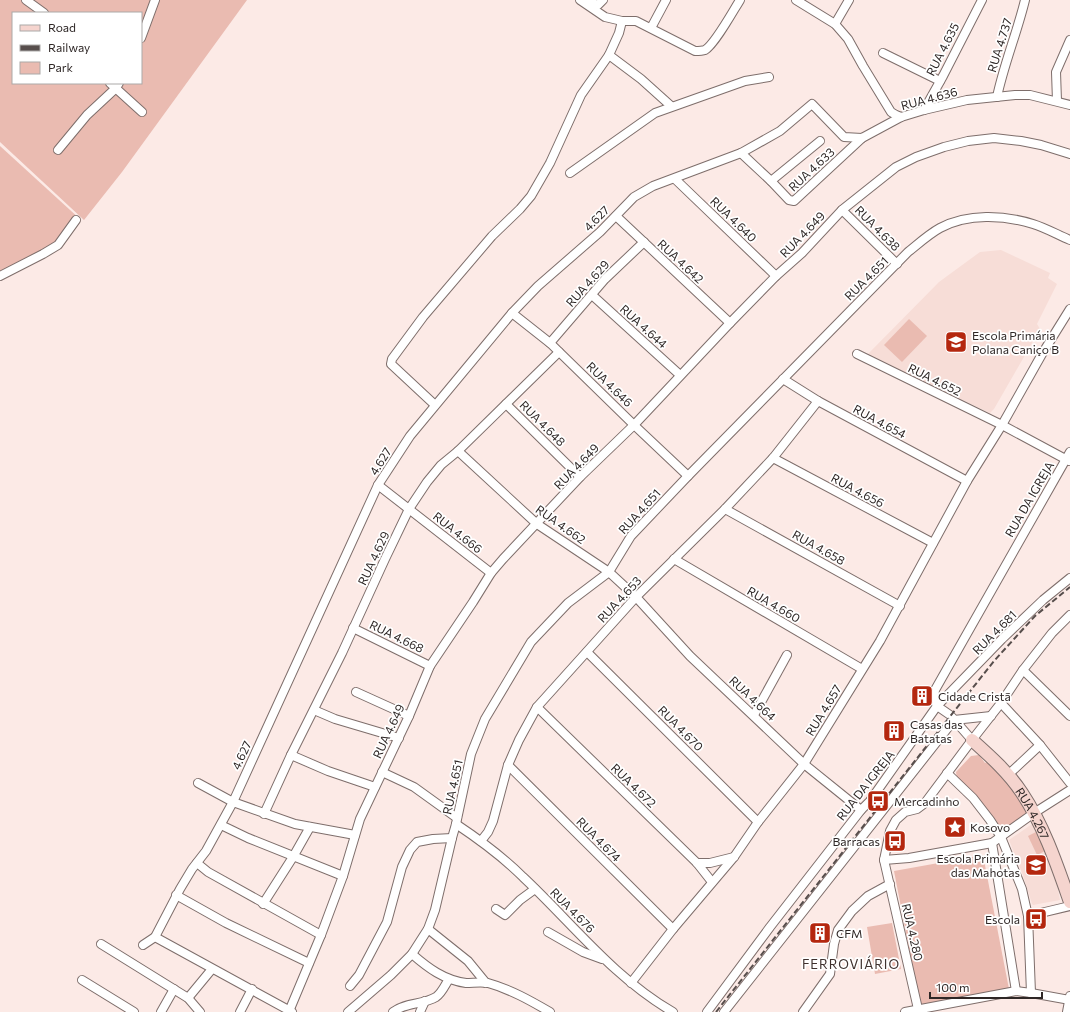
<svg xmlns="http://www.w3.org/2000/svg" width="1070" height="1012" viewBox="0 0 1070 1012" font-family="Commissioner,sans-serif">
  <style>
    .built { fill: #f7ddd7 }
    .green { fill: #eabbb1; fill-rule: evenodd }
    .lines { fill: none; stroke-linecap: round; stroke-linejoin: round }
    .street-casing { stroke: #7e6e6b; stroke-width: 10 }
    .secondary-casing { stroke: #7e6e6b; stroke-width: 14 }
    .street { stroke: #fff; stroke-width: 8 }
    .secondary { stroke: #f5d4ce; stroke-width: 12 }
    .rail { stroke: #574e4c; stroke-width: 2; stroke-dasharray: 6 3; stroke-linecap: butt }
    .labels { text-anchor: middle; dominant-baseline: central; stroke-width: 3.5; stroke-linejoin: round; paint-order: stroke }
    .street-label { font-size: 12px; fill: #2e2726; stroke: #fff }
    .poi-label { font-size: 12px; fill: #2e2726; stroke: #fff; text-anchor: start }
    .neighbourhood-label { font-size: 13px; letter-spacing: 1px; fill: #3f312e; stroke: #fff }
  </style>
  <rect width="100%" height="100%" fill="#fceae6"/>
  <g class="built">
    <polygon points="1001,250 1050,273 1048,278 1057,284 1037,324 1040,329 994,409 990,413 867,355 939,282 980,252"/>
    <polygon points="1032,824 1035,825 1054,869 1060,900 1033,905 1032,904 1023,875 1009,840"/>
  </g>
  <g class="green">
    <path d="M 0,0 L 247,0 L 122,172 L 84,220 L 0,142 ZM 13,13 L 141,13 L 141,83 L 13,83 Z"/>
    <polygon points="0,146 81,220 64,238 0,273"/>
    <polygon points="909,319 927,336 902,362 884,345"/>
    <polygon points="979,755 985,763 987,762 1006,782 1028,810 1027,816 1005,830 1003,827 1000,829 957,780 956,772 971,756"/>
    <polygon points="1036,832 1045,851 1037,855 1028,836"/>
    <polygon points="983,855 1009,989 920,1005 894,871"/>
    <polygon points="892,923 901,969 875,974 867,927"/>
  </g>
  <g class="lines">
    <g class="street-casing">
      <g id="street">
        <polyline points="26,0 44,13"/>
        <path d="M 580,0 L 605,17 L 622,21 L 636,21 L 695,51 C 698,51 702,51 705,50 C 715,44 733,11 740,0"/>
        <polyline points="585,0 598,5 603,0"/>
        <polyline points="796,0 835,24 848,39 863,66 891,112 896,115 901,117"/>
        <polyline points="835,24 849,0"/>
        <polyline points="651,28 666,0"/>
        <polyline points="141,38 155,0"/>
        <polyline points="883,53 940,81"/>
        <polyline points="609,55 641,79 671,106"/>
        <polyline points="110,83 142,112"/>
        <path d="M 997,97 C 1004,64 1017,33 1025,0"/>
        <polyline points="1057,101 1056,72 1070,40"/>
        <polyline points="924,110 943,76 982,0"/>
        <polyline points="58,150 87,115 116,88 119,83"/>
        <polyline points="741,153 771,181 789,200 794,201 862,138"/>
        <polyline points="570,173 655,113 745,81 769,77"/>
        <polyline points="675,179 776,276"/>
        <polyline points="771,181 820,141"/>
        <polyline points="842,210 897,264"/>
        <polyline points="616,216 730,323"/>
        <polyline points="0,276 43,254 58,245 76,220"/>
        <polyline points="592,295 680,375"/>
        <polyline points="512,313 550,343 634,425 688,476"/>
        <polyline points="550,343 605,279 644,242"/>
        <polyline points="857,354 1002,425 1069,461"/>
        <polyline points="783,379 818,401 967,481"/>
        <polyline points="506,404 580,477"/>
        <polyline points="435,405 391,364 392,359 423,317 492,236 520,209 531,196 550,163 581,95 609,55 619,33 622,21"/>
        <polyline points="458,451 537,524 609,572 636,597 690,656 804,764 861,810"/>
        <polyline points="773,458 933,543"/>
        <polyline points="378,485 491,573"/>
        <polyline points="725,509 900,606"/>
        <polyline points="674,559 862,669"/>
        <polyline points="353,628 430,666"/>
        <polyline points="587,652 758,822"/>
        <polyline points="1023,670 1070,716"/>
        <polyline points="356,692 409,716"/>
        <polyline points="1001,703 1040,745 1070,783"/>
        <polyline points="537,707 697,863 712,882"/>
        <polyline points="314,710 335,719 399,738"/>
        <polyline points="754,715 787,655"/>
        <polyline points="972,740 950,715 937,706 934,699 935,690 1070,452"/>
        <polyline points="291,755 328,771 375,787"/>
        <polyline points="508,765 673,929"/>
        <polyline points="382,772 414,787 457,818"/>
        <polyline points="947,773 973,798 990,820 1001,837 1022,889 1028,916 1031,993"/>
        <polyline points="1008,775 1040,745"/>
        <polyline points="198,783 233,802 295,824 355,835"/>
        <polyline points="264,814 291,755 342,653 385,559 409,509 427,482 441,465 458,451 559,352"/>
        <path d="M 456,824 C 480,840 503,857 523,877 C 572,923 614,978 673,1012"/>
        <polyline points="221,825 248,838 343,876"/>
        <polyline points="481,841 488,832 493,821 508,765 519,740 537,707 636,597 725,509 773,458 818,401"/>
        <polyline points="992,843 1016,991"/>
        <polyline points="884,860 909,858 992,843 1034,813 1070,790"/>
        <polyline points="197,863 208,872 321,935"/>
        <polyline points="697,863 710,863 734,857"/>
        <polyline points="176,895 226,923 309,963"/>
        <polyline points="263,904 293,857 310,827"/>
        <polyline points="496,909 505,915 520,900 535,889"/>
        <polyline points="1028,916 1070,906"/>
        <polyline points="428,929 468,961 486,983"/>
        <polyline points="548,932 583,952 602,959"/>
        <polyline points="155,937 180,889 192,869 206,851 233,802 378,485 410,436 512,313 538,286 600,232 634,197 653,186 741,153 780,131 812,104 844,137 862,138 901,117 924,110 967,100 1015,95 1030,95 1070,105"/>
        <polyline points="101,944 188,998 200,1012"/>
        <polyline points="143,945 155,937 292,1012"/>
        <path d="M 412,954 C 428,968 444,980 466,983 C 473,983 481,982 488,983 C 510,989 531,1001 550,1012"/>
        <polyline points="82,980 134,1012"/>
        <polyline points="631,983 673,929 734,857 758,822 804,764 880,641 967,481 1002,425 1042,354 1070,309"/>
        <polyline points="350,986 359,975 387,922 402,867 410,850 417,842 433,839 452,838"/>
        <polyline points="188,998 212,969"/>
        <polyline points="290,1009 321,935 343,876 360,819 409,716 430,666 473,602 491,573 503,559 580,477 634,425 730,323 776,276 802,253 842,210 896,167 916,157 944,147 968,141 994,138 1021,141 1041,145 1070,154"/>
        <polyline points="918,1009 884,860 890,831 896,820 905,812 917,809 925,803 972,740 1001,703 1023,670 1052,633 1070,615"/>
        <polyline points="161,1012 174,989"/>
        <polyline points="240,1012 252,989"/>
        <path d="M 348,1012 L 391,975 L 412,954 L 428,929 L 435,910 L 452,838 L 456,824 L 471,754 L 485,719 L 531,642 L 568,603 L 609,572 L 631,536 L 688,476 L 908,252 C 918,244 929,234 940,228 C 968,213 1004,215 1033,224 C 1046,228 1058,235 1070,240"/>
        <path d="M 393,1012 C 406,1002 423,1005 436,997 C 442,993 445,985 449,979"/>
        <polyline points="420,1012 425,1001"/>
        <polyline points="707,1012 770,927 861,810 870,801 937,706 1002,639 1043,600 1070,578"/>
        <polyline points="724,1012 954,720 991,716"/>
        <polyline points="803,1012 830,974 834,944 838,930 852,911 868,896 890,884"/>
        <polyline points="905,1012 1016,991 1031,993 1070,1000"/>
        <polyline points="1067,1012 1070,996"/>
      </g>
    </g>
    <g class="secondary-casing">
      <g id="secondary">
        <path id="s1" d="M 972,740 C 990,756 1009,773 1022,793 C 1044,826 1057,865 1070,902"/>
      </g>
    </g>
    <use href="#street" class="street"/>
    <use href="#secondary" class="secondary"/>
    <polyline class="rail" points="716,1012 994,661 1035,616 1070,587"/>
  </g>
  <defs>
    <g id="school-square" transform="scale(1.15)"><rect x="-9" y="-9" width="18" height="18" rx="4" fill="#b4270f" stroke="#fff"/><path d="M0-5L7-2L0 1L-7-2ZM-4 1L0 2.5L4 1V4Q0 6-4 4Z" fill="#fff"/></g>
    <g id="building-square" transform="scale(1.15)"><rect x="-9" y="-9" width="18" height="18" rx="4" fill="#b4270f" stroke="#fff"/><path d="M-4-6H4V6H1V3H-1V6H-4ZM-2.5-4.3h1.7v1.8h-1.7ZM.8-4.3h1.7v1.8H.8ZM-2.5-1h1.7V.8h-1.7ZM.8-1h1.7V.8H.8Z" fill="#fff"/></g>
    <g id="bus-square" transform="scale(1.15)"><rect x="-9" y="-9" width="18" height="18" rx="4" fill="#b4270f" stroke="#fff"/><path d="M-5-6H5V4H4V6H2V4H-2V6H-4V4H-5ZM-3.5-4V0h7V-4ZM-3.5 1.2v1.5H-2V1.2ZM2 1.2v1.5H3.5V1.2Z" fill="#fff"/></g>
    <g id="sight-square" transform="scale(1.15)"><rect x="-9" y="-9" width="18" height="18" rx="4" fill="#b4270f" stroke="#fff"/><path d="M0-6L1.8-2.2L6-1.7L2.9 1.2L3.7 5.4L0 3.3L-3.7 5.4L-2.9 1.2L-6-1.7L-1.8-2.2Z" fill="#fff"/></g>
  </defs>
  <g fill-rule="evenodd">
    <use href="#school-square" x="956" y="342"/>
    <use href="#building-square" x="922" y="696"/>
    <use href="#building-square" x="894" y="731"/>
    <use href="#bus-square" x="878" y="801"/>
    <use href="#sight-square" x="955" y="827"/>
    <use href="#bus-square" x="895" y="841"/>
    <use href="#school-square" x="1036" y="865"/>
    <use href="#bus-square" x="1036" y="919"/>
    <use href="#building-square" x="820" y="933"/>
  </g>
  <g class="labels">
    <g class="street-label">
      <text transform="translate(999 45) rotate(-73)">RUA 4.737</text>
      <text transform="translate(942 49) rotate(-63)">RUA 4.635</text>
      <text transform="translate(929 98) rotate(-15)">RUA 4.636</text>
      <text transform="translate(811 169) rotate(-43)">RUA 4.633</text>
      <text transform="translate(596 218) rotate(-45)">4.627</text>
      <text transform="translate(734 219) rotate(44)">RUA 4.640</text>
      <text transform="translate(878 228) rotate(45)">RUA 4.638</text>
      <text transform="translate(802 234) rotate(-46)">RUA 4.649</text>
      <text transform="translate(681 261) rotate(43)">RUA 4.642</text>
      <text transform="translate(866 278) rotate(-45)">RUA 4.651</text>
      <text transform="translate(587 283) rotate(-48)">RUA 4.629</text>
      <text transform="translate(644 326) rotate(42)">RUA 4.644</text>
      <text transform="translate(935 379) rotate(26)">RUA 4.652</text>
      <text transform="translate(610 384) rotate(44)">RUA 4.646</text>
      <text transform="translate(880 421) rotate(28)">RUA 4.654</text>
      <text transform="translate(543 423) rotate(45)">RUA 4.648</text>
      <text transform="translate(380 461) rotate(-58)">4.627</text>
      <text transform="translate(576 466) rotate(-46)">RUA 4.649</text>
      <text transform="translate(858 490) rotate(28)">RUA 4.656</text>
      <text transform="translate(1029 499) rotate(-60)">RUA DA IGREJA</text>
      <text transform="translate(639 511) rotate(-48)">RUA 4.651</text>
      <text transform="translate(561 524) rotate(35)">RUA 4.662</text>
      <text transform="translate(458 532) rotate(38)">RUA 4.666</text>
      <text transform="translate(819 547) rotate(29)">RUA 4.658</text>
      <text transform="translate(373 558) rotate(-65)">RUA 4.629</text>
      <text transform="translate(619 599) rotate(-47)">RUA 4.653</text>
      <text transform="translate(774 604) rotate(30)">RUA 4.660</text>
      <text transform="translate(994 632) rotate(-45)">RUA 4.681</text>
      <text transform="translate(397 636) rotate(26)">RUA 4.668</text>
      <text transform="translate(753 698) rotate(43)">RUA 4.664</text>
      <text transform="translate(823 710) rotate(-59)">RUA 4.657</text>
      <text transform="translate(681 728) rotate(45)">RUA 4.670</text>
      <text transform="translate(388 731) rotate(-65)">RUA 4.649</text>
      <text transform="translate(241 755) rotate(-65)">4.627</text>
      <text transform="translate(634 785) rotate(44)">RUA 4.672</text>
      <text transform="translate(865 785) rotate(-52)">RUA DA IGREJA</text>
      <text transform="translate(452 787) rotate(-78)">RUA 4.651</text>
      <text stroke="none"><textPath href="#s1" startOffset="96">RUA 4.267</textPath></text>
      <text transform="translate(599 839) rotate(45)">RUA 4.674</text>
      <text transform="translate(573 910) rotate(45)">RUA 4.676</text>
      <text transform="translate(913 932) rotate(77)">RUA 4.280</text>
    </g>
    <g class="poi-label">
      <text x="972" y="335">Escola Primária<tspan x="972" dy="14">Polana Caniço B</tspan></text>
      <text x="938" y="696">Cidade Cristã</text>
      <text x="910" y="724">Casas das<tspan x="910" dy="14">Batatas</tspan></text>
      <text x="894" y="801">Mercadinho</text>
      <text x="970" y="827">Kosovo</text>
      <text x="880" y="841" text-anchor="end">Barracas</text>
      <text x="1020" y="858" text-anchor="end">Escola Primária<tspan x="1020" dy="14">das Mahotas</tspan></text>
      <text x="1020" y="919" text-anchor="end">Escola</text>
      <text x="836" y="933">CFM</text>
    </g>
    <g class="neighbourhood-label">
      <text x="851" y="964">FERROVIÁRIO</text>
    </g>
  </g>
  <rect x="12" y="12" width="130" height="72" fill="#ffffff" stroke="#aba9a8"/>
  <rect x="20" y="25" width="20" height="6" fill="#f5d4ce" stroke="#aba9a8"/>
  <text x="48" y="32" font-size="12" fill="#2e2726">Road</text>
  <rect x="20" y="45" width="20" height="6" fill="#574e4c" stroke="#aba9a8"/>
  <text x="48" y="52" font-size="12" fill="#2e2726">Railway</text>
  <rect x="20" y="62" width="20" height="12" fill="#eabbb1" stroke="#aba9a8"/>
  <text x="48" y="72" font-size="12" fill="#2e2726">Park</text>
  <path d="M930 992v6h112v-6" fill="none" stroke="#2e2726" stroke-width="2"/>
  <text x="936" y="992" font-size="12" fill="#2e2726" stroke="#ffffff" stroke-width="3" paint-order="stroke">100 m</text>
</svg>
